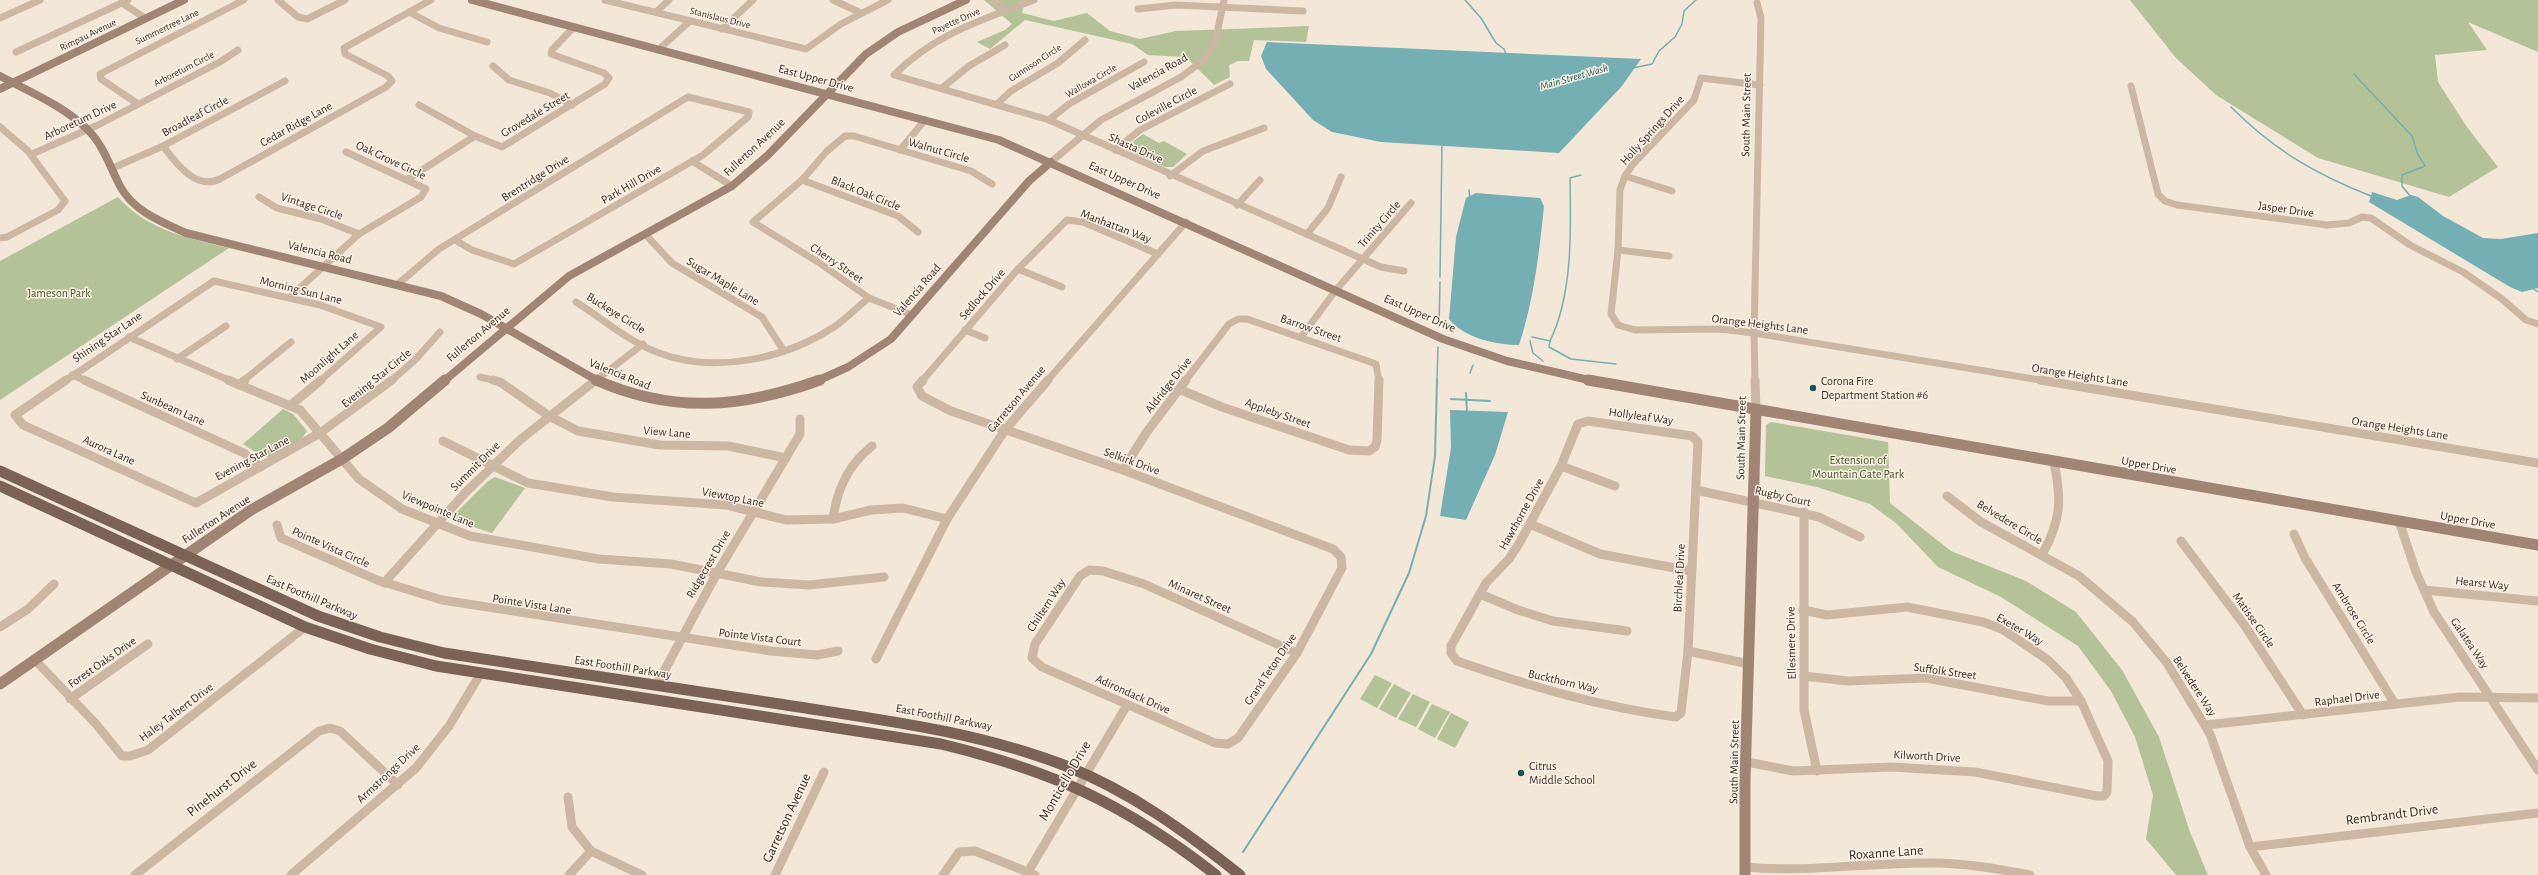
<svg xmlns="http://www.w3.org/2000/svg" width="2538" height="875" viewBox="0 0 2538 875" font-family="'Alegreya Sans',sans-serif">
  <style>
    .green { fill: #b3c397 }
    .water { fill: #74afb3 }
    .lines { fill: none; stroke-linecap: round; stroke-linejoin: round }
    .stream-far1 { stroke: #74afb3; stroke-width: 1.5 }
    .stream { stroke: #74afb3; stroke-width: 2 }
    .street-far1 { stroke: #ccb7a3; stroke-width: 7 }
    .street { stroke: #ccb7a3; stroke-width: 9 }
    .secondary-far1 { stroke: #a08574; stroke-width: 8 }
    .secondary { stroke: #a08574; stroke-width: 11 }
    .primary { stroke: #7a6255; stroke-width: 11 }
    .poi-dot { fill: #18555b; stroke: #fbf1e4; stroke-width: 1.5 }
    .labels { text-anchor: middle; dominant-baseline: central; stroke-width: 3; stroke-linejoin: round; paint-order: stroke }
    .far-street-label { font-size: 10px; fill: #372b26; stroke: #fbf1e4 }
    .far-water-label { font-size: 11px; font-style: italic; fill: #18555b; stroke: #fbf1e4 }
    .street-label { font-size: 12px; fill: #372b26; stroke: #fbf1e4 }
    .park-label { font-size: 12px; fill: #445727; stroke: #fbf1e4 }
    .poi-label { font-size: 12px; fill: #372b26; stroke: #fbf1e4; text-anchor: start }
    .near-street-label { font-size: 14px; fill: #372b26; stroke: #fbf1e4 }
  </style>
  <rect width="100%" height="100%" fill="#f3e7d8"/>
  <g class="green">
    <polygon points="984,0 1025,0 1022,13 1054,21 1087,13 1110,31 1140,39 1176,31 1309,26 1306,42 1254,40 1249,61 1238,61 1229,65 1230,77 1214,85 1189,60 1182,57 1148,55 1132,44 1025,20 990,49 977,42 1005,30 1012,24"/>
    <polygon points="2130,0 2538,0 2538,52 2468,22 2487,50 2435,55 2438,82 2467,127 2498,167 2449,197 2318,158 2216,95 2176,58"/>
    <polygon points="1143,134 1159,143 1164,141 1187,154 1173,167 1165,167 1128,151 1127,146"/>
    <path d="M 118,197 C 147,230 188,238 229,248 L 0,400 L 0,261 Z"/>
    <polygon points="283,409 293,414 307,431 301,440 269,457 263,457 243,444"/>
    <polygon points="1771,422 1888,442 1890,503 1951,551 2026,581 2076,612 2122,670 2159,737 2190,832 2208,875 2176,875 2146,839 2153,795 2135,737 2111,691 2078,646 2001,597 1938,567 1896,523 1870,504 1817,487 1765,476 1766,425"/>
    <polygon points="495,477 525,488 492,533 454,521 455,514 488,481"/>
    <polygon points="1375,675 1392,683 1377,708 1360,699"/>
    <polygon points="1394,684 1411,693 1396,718 1379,709"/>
    <polygon points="1413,694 1430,702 1416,727 1398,719"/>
    <polygon points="1432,704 1450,712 1435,738 1418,729"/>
    <polygon points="1451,713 1469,722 1455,748 1437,739"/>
  </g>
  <g class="water">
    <polygon points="1267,42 1641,59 1622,86 1559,153 1381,142 1332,132 1313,120 1266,69 1261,56"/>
    <polygon points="2372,192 2397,200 2411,195 2418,197 2443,216 2483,238 2501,239 2538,233 2538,288 2522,292 2510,287 2369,202"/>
    <path d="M 1476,193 L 1540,198 L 1544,206 C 1539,254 1534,299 1519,345 C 1496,345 1464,338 1449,319 L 1456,237 L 1466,198 Z"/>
    <polygon points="1450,410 1508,412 1495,455 1466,520 1440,516 1451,448"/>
  </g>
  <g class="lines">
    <g class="stream-far1">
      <polyline points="1465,0 1481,18 1496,43 1504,49 1506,54"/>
      <polyline points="1633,68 1652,64 1659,51 1675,37 1682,24 1684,11 1696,0"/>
      <polyline points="2354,74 2412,136 2418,155 2425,166 2402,175 2402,186 2411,197"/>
      <path d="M 2231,107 C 2274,150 2315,174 2371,196"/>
      <polyline points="1469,190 1470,199"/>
      <polyline points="1440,277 1442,144"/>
      <polyline points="2532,288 2538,292"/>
      <polyline points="1439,327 1440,282"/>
      <polyline points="1532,337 1550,341 1549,347 1571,359 1616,364"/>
      <polyline points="1530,341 1533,353 1543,361"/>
      <path d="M 1550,341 C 1573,294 1571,229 1570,178 L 1581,175"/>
      <polyline points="1470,373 1473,365"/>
      <polyline points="1437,381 1438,347"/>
    </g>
    <g class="stream">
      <polyline points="1466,393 1467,412"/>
      <polyline points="1451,399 1490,401"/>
      <polyline points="1243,852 1371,654 1409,573 1426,516 1435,456 1437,380"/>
    </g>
    <g class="street-far1">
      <polyline points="278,0 298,17 307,19 345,0"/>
      <polyline points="605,0 806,49 841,24 888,0"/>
      <polyline points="833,0 861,13"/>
      <polyline points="993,0 1007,11"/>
      <path d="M 1034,0 C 983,19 933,35 894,75 L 1049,120 L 1381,267 L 1404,271"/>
      <polyline points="122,3 145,18"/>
      <polyline points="1138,9 1176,5 1303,11"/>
      <polyline points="409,12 439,28 487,42"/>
      <polyline points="656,12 669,0"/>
      <polyline points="0,18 40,0"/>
      <polyline points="722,29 753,0"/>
      <polyline points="658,50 689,22"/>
      <polyline points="16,52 128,0"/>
      <polyline points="493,66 509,80 550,93 572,105"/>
      <polyline points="1760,85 1701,78 1694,100 1633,164 1625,176 1620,190 1618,250 1611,314 1618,325 1635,330 1720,329 1754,333 2046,381"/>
      <polyline points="2131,86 2158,194 2165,201 2177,205 2327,225 2349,223 2362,217 2371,218 2410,245 2463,272 2502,299 2526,320 2538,324"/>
      <polyline points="942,88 969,66 1005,45"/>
      <polyline points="138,104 101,79 100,74 244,0"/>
      <polyline points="997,104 1011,91 1058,63 1085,40"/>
      <polyline points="419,105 475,136 502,147 605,84 609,78 604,73 551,54 552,50 573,28"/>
      <polyline points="1049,120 1069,104 1144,62"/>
      <polyline points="0,127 28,151 65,201 58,210 7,237 0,238"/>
      <path d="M 163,146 C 176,163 196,191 220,179 L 386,87 L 392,81 L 388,76 L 345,54 L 344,48 L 431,0"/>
      <polyline points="900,150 925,120"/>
      <polyline points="1115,150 1140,130 1230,84"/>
      <polyline points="32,154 98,125 220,62 238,50"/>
      <polyline points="692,161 732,186"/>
      <polyline points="1051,162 1101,120 1181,77 1204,60 1215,43 1224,0"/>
      <polyline points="113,168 163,146 285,81"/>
      <polyline points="1170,176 1203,151 1264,128"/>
      <polyline points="1625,176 1672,191"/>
      <polyline points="408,179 475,136"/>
      <polyline points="802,180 898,216 918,232"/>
      <polyline points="259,197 277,208 321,219 359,234"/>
      <polyline points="1237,205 1260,180"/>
      <polyline points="645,234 672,263 762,317 784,351"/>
      <polyline points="1307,234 1328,208 1341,177"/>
      <polyline points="1618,250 1669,256"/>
      <polyline points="1018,269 1062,287"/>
      <polyline points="398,284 439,249 688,97 749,112 748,117 703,155 514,264 472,250 455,240"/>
      <polyline points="290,297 359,234 421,197 426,189 346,152"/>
      <path d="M 576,302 C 603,319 629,342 659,353 C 715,374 785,359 834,327 C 846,319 857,307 869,298"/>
      <polyline points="912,315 869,298 818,262 753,222 802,180 827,151 845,136 854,136 971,171 992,184"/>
      <polyline points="965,330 985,338"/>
      <polyline points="129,337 231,381"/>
      <polyline points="1301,337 1336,290 1411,203"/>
      <polyline points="177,359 226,326"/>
      <polyline points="72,375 86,381"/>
      <polyline points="480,377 497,381"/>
      <polyline points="65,381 214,281 320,305 381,327 320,381"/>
      <polyline points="243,381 291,342"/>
      <polyline points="391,381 416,359 440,332"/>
      <polyline points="595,381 643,344"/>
      <polyline points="922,381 1018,269 1067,220 1083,222 1158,254"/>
      <polyline points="1047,381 1186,222"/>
      <polyline points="1185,381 1229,324 1238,319 1247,319 1376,364 1379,381"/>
      <polyline points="1755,381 1754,333 1761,18 1757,3"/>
    </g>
    <g class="street">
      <polyline points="66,380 15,415 23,425 196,503 320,433 392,380"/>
      <polyline points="84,380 244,453 261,467"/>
      <polyline points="228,380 300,410 359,479 402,509 470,536 599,559 671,564 761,582 809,585 884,577"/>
      <polyline points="493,380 500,382 549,416 578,431 660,445 728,446 786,458"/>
      <polyline points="923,380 917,387 922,396 951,411 1123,470 1333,549 1341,557 1342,568 1297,653"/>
      <polyline points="1755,380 1756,410"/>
      <polyline points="2040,380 2538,463"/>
      <polyline points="239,385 245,380"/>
      <polyline points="1181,390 1222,407 1349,450 1369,451 1375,447 1377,440 1379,380"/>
      <polyline points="291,405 321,380"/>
      <path d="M 1588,421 L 1692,436 L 1698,442 L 1688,651 L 1681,713 L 1676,717 C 1600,707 1529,686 1457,661 L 1451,653 L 1451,646 L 1486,583 L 1509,559 L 1520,542 L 1561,466 L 1578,424 Z"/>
      <polyline points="443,441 528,483 613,497 726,505 786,520 833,519 871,510 903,508 947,519"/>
      <polyline points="1561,466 1615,486"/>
      <polyline points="1123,470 1146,433 1186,380"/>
      <polyline points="1696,490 1819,517 1860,537"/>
      <polyline points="1947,496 1981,522 2079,576 2133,622 2167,663 2210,734 2250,847 2266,875"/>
      <polyline points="1804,512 1804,710 1817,771"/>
      <path d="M 833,519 C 837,489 848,465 872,446"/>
      <polyline points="2399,521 2416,572 2434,612 2538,770"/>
      <polyline points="1530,524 1600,554 1691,571"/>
      <polyline points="277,525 281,538 377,580 442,600 771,651 817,655 838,651"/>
      <polyline points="2294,534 2305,558 2395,704"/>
      <polyline points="2181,541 2245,626 2303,715"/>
      <path d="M 2042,555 C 2061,520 2062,501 2054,462"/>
      <polygon points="1089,570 1103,571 1144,584 1297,653 1238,738 1228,744 1215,743 1042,667 1032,658 1035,644 1080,576"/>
      <polyline points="384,583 465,493 521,439 596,380"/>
      <polyline points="2424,590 2538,601"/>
      <polyline points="1480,594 1518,610 1553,621 1627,631"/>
      <polyline points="0,627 28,609 54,584"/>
      <polyline points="1688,651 1749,664"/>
      <polyline points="876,659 947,519 1005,430 1048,380"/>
      <polyline points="35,660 96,724 122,756 130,756 148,750 305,627"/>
      <polyline points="1804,676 1848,681 1926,678 2048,701 2081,701"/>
      <polyline points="656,686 717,573 800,434 800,419"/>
      <polyline points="70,699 148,644"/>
      <polyline points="2206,725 2460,697 2538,698"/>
      <polyline points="1747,762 1793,771 1891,767 1975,772 2097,796 2104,796 2107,792 2108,761 2081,701 2066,678 2048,660 2002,629 1983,622 1907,607 1827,615 1803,610"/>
      <polyline points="568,797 572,827 591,851 642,875"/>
      <polyline points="2250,847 2538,813"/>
      <path d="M 1745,867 C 1808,873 1870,862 1933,863 C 1966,863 1998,869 2030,875"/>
      <polyline points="1028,872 1127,705"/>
      <polyline points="135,875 319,731 330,728 340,731 398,785"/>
      <polyline points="291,875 416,768 449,726 481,673"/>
      <polyline points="569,875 591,851"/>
      <polyline points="775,875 824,772"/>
      <polyline points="943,875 959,852 975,851 1035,875"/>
    </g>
    <g class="secondary-far1">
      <polyline points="472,0 999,140 1443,339 1507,361 1593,381"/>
      <path d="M 0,76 C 30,92 64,106 88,130 C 104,146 110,167 120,186 C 133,211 162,222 186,233 L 441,296 L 481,314 L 598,381"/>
      <polyline points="0,89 184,0"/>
      <polyline points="444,381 569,276 732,186 767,156 866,54 898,32 966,0"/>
      <polyline points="817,381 848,367 891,339 1029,181 1051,162"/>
    </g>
    <g class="secondary">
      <path d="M 596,380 C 673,414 742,408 820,380"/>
      <polyline points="1588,380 2538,545"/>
      <polyline points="0,684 251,510 342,459 388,428 445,380"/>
      <polyline points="1745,875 1745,780 1756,410"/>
    </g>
    <g class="primary">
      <path d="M 0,471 L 318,616 L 380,637 L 444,653 C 558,670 672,688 786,705 C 881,720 976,731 1066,766 C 1130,791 1186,832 1240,875"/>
      <path d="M 0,486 L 305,627 L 370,649 L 436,666 L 941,744 C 1053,771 1125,804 1216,875"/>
    </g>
  </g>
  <g class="poi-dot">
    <circle cx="1813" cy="388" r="4"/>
    <circle cx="1521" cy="773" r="4"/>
  </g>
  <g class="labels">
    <g class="far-street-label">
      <text transform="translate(720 18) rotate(14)">Stanislaus Drive</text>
      <text transform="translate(956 21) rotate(-24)">Payette Drive</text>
      <text transform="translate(167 27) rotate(-26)">Summertree Lane</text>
      <text transform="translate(88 35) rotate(-26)">Rimpau Avenue</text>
      <text transform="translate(1035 63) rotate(-33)">Gunnison Circle</text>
      <text transform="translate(184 69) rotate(-27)">Arboretum Circle</text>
      <text transform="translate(1091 81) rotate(-30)">Wallowa Circle</text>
    </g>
    <g class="far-water-label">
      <text transform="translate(1574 77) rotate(-16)">Main Street Wash</text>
    </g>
    <g class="street-label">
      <text transform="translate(1158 72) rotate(-29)">Valencia Road</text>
      <text transform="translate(816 78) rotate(15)">East Upper Drive</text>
      <text transform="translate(1166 105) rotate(-28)">Coleville Circle</text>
      <text transform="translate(535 114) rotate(-31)">Grovedale Street</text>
      <text transform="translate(1746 115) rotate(-89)">South Main Street</text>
      <text transform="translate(195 116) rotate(-28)">Broadleaf Circle</text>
      <text transform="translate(80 120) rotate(-25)">Arboretum Drive</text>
      <text transform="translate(296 124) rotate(-29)">Cedar Ridge Lane</text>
      <text transform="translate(1652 130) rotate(-48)">Holly Springs Drive</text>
      <text transform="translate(754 147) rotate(-43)">Fullerton Avenue</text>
      <text transform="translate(1136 148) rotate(24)">Shasta Drive</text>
      <text transform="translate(939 150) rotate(16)">Walnut Circle</text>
      <text transform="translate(391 160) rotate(25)">Oak Grove Circle</text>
      <text transform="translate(535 178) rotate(-32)">Brentridge Drive</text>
      <text transform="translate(1125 180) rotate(24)">East Upper Drive</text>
      <text transform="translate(631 184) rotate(-30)">Park Hill Drive</text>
      <text transform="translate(866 193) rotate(22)">Black Oak Circle</text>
      <text transform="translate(312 206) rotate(18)">Vintage Circle</text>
      <text transform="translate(2286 209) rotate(8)">Jasper Drive</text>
      <text transform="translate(1379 224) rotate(-49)">Trinity Circle</text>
      <text transform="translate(1116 226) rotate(21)">Manhattan Way</text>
      <text transform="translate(320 252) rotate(14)">Valencia Road</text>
      <text transform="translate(837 263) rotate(34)">Cherry Street</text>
      <text transform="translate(723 281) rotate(31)">Sugar Maple Lane</text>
      <text transform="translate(301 290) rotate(14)">Morning Sun Lane</text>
      <text transform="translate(917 290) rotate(-49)">Valencia Road</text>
      <text transform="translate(982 294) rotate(-49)">Sedlock Drive</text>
      <text transform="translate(616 313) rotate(32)">Buckeye Circle</text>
      <text transform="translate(1420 313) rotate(24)">East Upper Drive</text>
      <text transform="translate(1760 324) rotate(7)">Orange Heights Lane</text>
      <text transform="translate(1311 328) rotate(19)">Barrow Street</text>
      <text transform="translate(478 334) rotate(-40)">Fullerton Avenue</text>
      <text transform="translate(107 337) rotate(-34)">Shining Star Lane</text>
      <text transform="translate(329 357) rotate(-41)">Moonlight Lane</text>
      <text transform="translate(620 374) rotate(22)">Valencia Road</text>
      <text transform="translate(2080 375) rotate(9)">Orange Heights Lane</text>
      <text transform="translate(376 378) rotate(-39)">Evening Star Circle</text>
      <text transform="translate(1168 385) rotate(-52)">Aldridge Drive</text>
      <text transform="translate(1016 399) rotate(-50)">Garretson Avenue</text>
      <text transform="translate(173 408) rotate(24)">Sunbeam Lane</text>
      <text transform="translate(1278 413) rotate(19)">Appleby Street</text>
      <text transform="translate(1641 416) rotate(8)">Hollyleaf Way</text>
      <text transform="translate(2400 428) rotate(9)">Orange Heights Lane</text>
      <text transform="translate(667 432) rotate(5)">View Lane</text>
      <text transform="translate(1741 438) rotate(-89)">South Main Street</text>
      <text transform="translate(109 450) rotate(24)">Aurora Lane</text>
      <text transform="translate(252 458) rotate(-28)">Evening Star Lane</text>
      <text transform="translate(1132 461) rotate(20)">Selkirk Drive</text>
      <text transform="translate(2149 465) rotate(10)">Upper Drive</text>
      <text transform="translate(475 466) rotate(-45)">Summit Drive</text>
      <text transform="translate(1783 496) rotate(13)">Rugby Court</text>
      <text transform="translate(733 497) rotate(11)">Viewtop Lane</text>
      <text transform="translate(438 509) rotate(23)">Viewpointe Lane</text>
      <text transform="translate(1521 514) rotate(-61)">Hawthorne Drive</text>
      <text transform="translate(216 519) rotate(-33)">Fullerton Avenue</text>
      <text transform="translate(2468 520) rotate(10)">Upper Drive</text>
      <text transform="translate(2010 522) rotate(31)">Belvedere Circle</text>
      <text transform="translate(331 547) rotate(24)">Pointe Vista Circle</text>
      <text transform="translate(708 564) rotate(-60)">Ridgecrest Drive</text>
      <text transform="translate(1679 578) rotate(-87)">Birchleaf Drive</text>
      <text transform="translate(2482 583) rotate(6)">Hearst Way</text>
      <text transform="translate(1200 596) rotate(24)">Minaret Street</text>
      <text transform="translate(312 597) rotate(23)">East Foothill Parkway</text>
      <text transform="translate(532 604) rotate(9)">Pointe Vista Lane</text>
      <text transform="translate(1046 605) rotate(-57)">Chiltern Way</text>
      <text transform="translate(2354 613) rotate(58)">Ambrose Circle</text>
      <text transform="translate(2254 620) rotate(55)">Matisse Circle</text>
      <text transform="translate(2020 629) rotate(30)">Exeter Way</text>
      <text transform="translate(760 637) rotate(7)">Pointe Vista Court</text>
      <text transform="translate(1791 643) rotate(-91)">Ellesmere Drive</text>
      <text transform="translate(2470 643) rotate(56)">Galatea Way</text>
      <text transform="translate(102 662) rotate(-35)">Forest Oaks Drive</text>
      <text transform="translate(623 667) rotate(9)">East Foothill Parkway</text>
      <text transform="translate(1270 669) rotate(-56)">Grand Teton Drive</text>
      <text transform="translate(1945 671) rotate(8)">Suffolk Street</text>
      <text transform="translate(1563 681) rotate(13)">Buckthorn Way</text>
      <text transform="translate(2195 686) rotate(57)">Belvedere Way</text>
      <text transform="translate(1133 694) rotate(24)">Adirondack Drive</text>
      <text transform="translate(2347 698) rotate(-7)">Raphael Drive</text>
      <text transform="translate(176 712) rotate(-37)">Haley Talbert Drive</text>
      <text transform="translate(944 717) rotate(11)">East Foothill Parkway</text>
      <text transform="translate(1927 756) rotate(3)">Kilworth Drive</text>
      <text transform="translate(1734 762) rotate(-89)">South Main Street</text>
      <text transform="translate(388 773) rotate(-43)">Armstrongs Drive</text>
    </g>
    <g class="park-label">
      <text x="59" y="293">Jameson Park</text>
      <text x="1858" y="460">Extension of<tspan x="1858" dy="14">Mountain Gate Park</tspan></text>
    </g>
    <g class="poi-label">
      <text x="1821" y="381">Corona Fire<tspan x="1821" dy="14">Department Station #6</tspan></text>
      <text x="1529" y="766">Citrus<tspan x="1529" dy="14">Middle School</tspan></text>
    </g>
    <g class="near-street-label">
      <text transform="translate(1065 781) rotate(-60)">Monticello Drive</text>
      <text transform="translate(222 788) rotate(-38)">Pinehurst Drive</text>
      <text transform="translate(2392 815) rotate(-7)">Rembrandt Drive</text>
      <text transform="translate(787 818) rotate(-65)">Garretson Avenue</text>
      <text transform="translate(1886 853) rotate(-4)">Roxanne Lane</text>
    </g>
  </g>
</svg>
